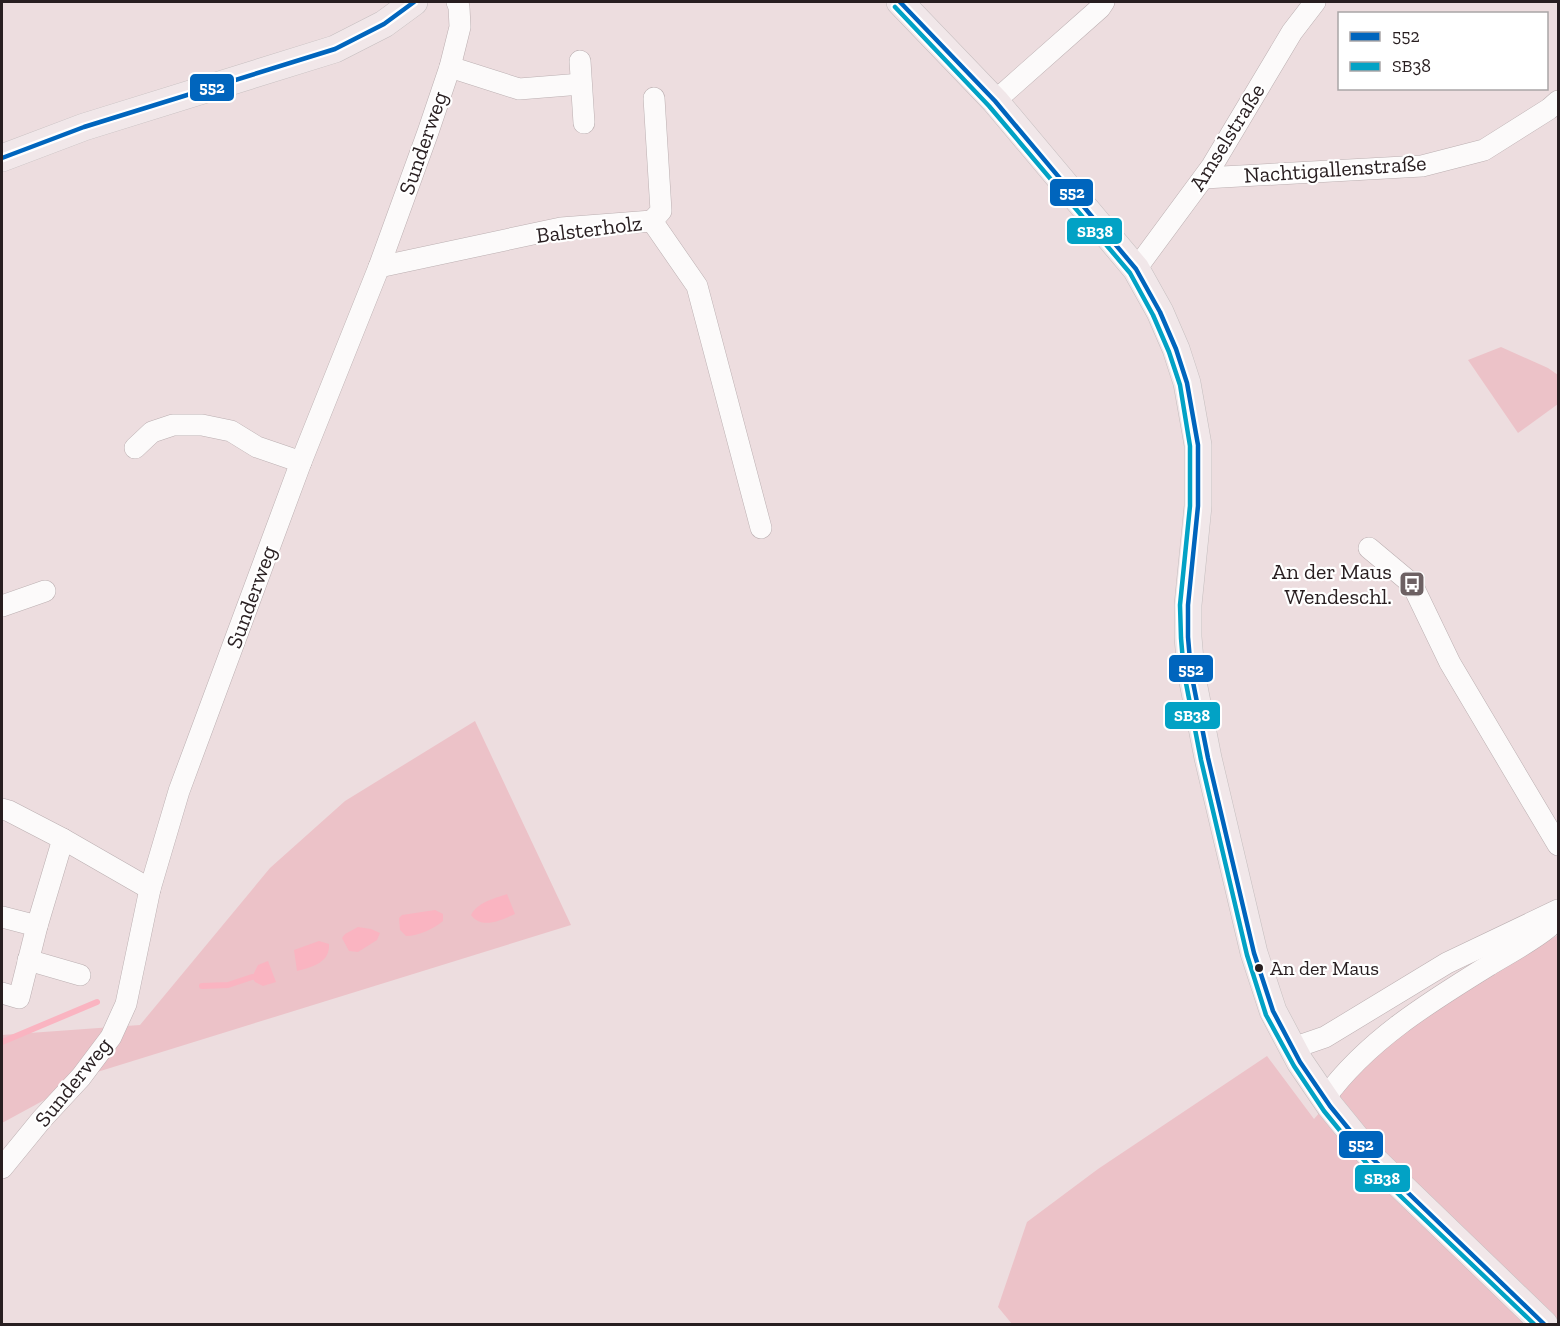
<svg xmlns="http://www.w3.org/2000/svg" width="1560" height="1326" viewBox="0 0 1560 1326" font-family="'Zilla Slab',serif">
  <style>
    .green { fill: #ecc2c8 }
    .water { fill: #fab4c1 }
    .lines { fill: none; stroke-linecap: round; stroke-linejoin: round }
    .stream { stroke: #fab4c1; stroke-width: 6 }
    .minor-casing { stroke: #bbafb1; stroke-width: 22 }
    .major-casing { stroke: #c5bebf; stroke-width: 28 }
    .minor { stroke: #fcfafa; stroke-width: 21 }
    .major { stroke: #f1e7e9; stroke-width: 27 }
    .bus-1-casing { stroke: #fff; stroke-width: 9 }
    .bus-2-casing { stroke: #fff; stroke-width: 9 }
    .bus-1 { stroke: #0065bd; stroke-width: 4.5 }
    .bus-2 { stroke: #02a2c5; stroke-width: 4.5 }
    .bus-dot { fill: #281e20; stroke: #fff; stroke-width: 2 }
    .labels { text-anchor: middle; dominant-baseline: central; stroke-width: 4.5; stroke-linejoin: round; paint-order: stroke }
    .bus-label { font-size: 20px; fill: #281e20; stroke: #fff; text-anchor: start }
    .street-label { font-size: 22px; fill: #281e20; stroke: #fff }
    .poi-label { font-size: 22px; fill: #281e20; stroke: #fff; text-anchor: end }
    .line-badge { stroke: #fff; stroke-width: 2 }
    .badge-label { font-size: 16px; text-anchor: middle; font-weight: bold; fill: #fff }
  </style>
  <rect width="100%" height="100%" fill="#eddddf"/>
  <g class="green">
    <polygon points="1501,347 1548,368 1558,375 1558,404 1518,433 1468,360"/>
    <polygon points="475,721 571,925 94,1073 2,1123 2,1035 140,1025 270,868 345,801"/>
    <polygon points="1558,935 1558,1324 1012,1324 998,1307 1027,1222 1098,1169 1267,1056 1314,1119 1376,1048 1469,987"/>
  </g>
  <g class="water">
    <path d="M 507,894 L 515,914 C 501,920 482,930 471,915 C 478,902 493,899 507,894 Z"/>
    <path d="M 435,910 L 443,914 L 443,921 C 433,929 419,936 406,936 L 400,930 L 399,918 L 402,915 Z"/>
    <polygon points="358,927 371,929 380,933 377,940 358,952 349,951 342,938 345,934"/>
    <path d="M 319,941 L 329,944 C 330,963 312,967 297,971 L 294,950 Z"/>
    <polygon points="268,961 276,982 263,986 255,982 252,977 258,965"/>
  </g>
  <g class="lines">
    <g class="stream">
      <polyline points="202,986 228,985 252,977"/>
      <polyline points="2,1042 97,1002"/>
    </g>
    <g class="minor-casing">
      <g id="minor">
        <polyline points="580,61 584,123"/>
        <polyline points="450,67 519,89 581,84"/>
        <polyline points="995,101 1100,8 1104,2"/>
        <polyline points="1204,178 1422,166 1484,150 1549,109 1558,101"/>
        <polyline points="652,221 661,211 654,98"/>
        <polyline points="379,267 561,228 652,221 697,286 761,528"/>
        <polyline points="1136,269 1212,166 1292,32 1315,2"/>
        <polyline points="135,448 152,432 173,425 202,425 231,431 257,447 301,462"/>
        <polyline points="1369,548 1412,584 1450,663 1558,845"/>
        <polyline points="2,606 45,591"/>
        <polyline points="2,809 9,811 63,839 150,889"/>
        <polyline points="2,917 37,926"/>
        <polyline points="28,960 80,975"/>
        <polyline points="2,993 19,998 37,926 63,839"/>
        <polyline points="1293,1048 1325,1037 1447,963 1558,910"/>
        <path d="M 1325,1098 C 1367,1040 1431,1001 1491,964 C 1511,952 1532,941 1549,927"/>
        <polyline points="2,1168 42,1119 81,1077 111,1037 126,1004 150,889 179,791 301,462 379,267 428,132 450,67 460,27 459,7 457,2"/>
      </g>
    </g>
    <g class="major-casing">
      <g id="major">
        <polyline points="900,2 995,101 1136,269 1160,312 1176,349 1187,383 1198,445 1198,506 1188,605 1188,637 1191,672 1208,758 1254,953 1273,1011 1300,1062 1330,1106 1374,1160 1544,1324"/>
        <polyline points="2,158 84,127 335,49 384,24 414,2"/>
      </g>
    </g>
    <use href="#minor" class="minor"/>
    <use href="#major" class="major"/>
    <g class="bus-1-casing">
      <g id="bus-1">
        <polyline points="900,2 995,101 1136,269 1160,312 1176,349 1187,383 1198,445 1198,506 1188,605 1188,637 1191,672 1208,758 1254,953 1273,1011 1300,1062 1330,1106 1374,1160 1544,1324"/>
        <polyline points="2,158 84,127 335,49 384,24 414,2"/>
      </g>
    </g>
    <g class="bus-2-casing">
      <polyline id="bus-2" points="895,7 989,106 1130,273 1153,315 1169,352 1180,385 1190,446 1190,506 1180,605 1181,638 1184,673 1201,760 1247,955 1266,1015 1294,1066 1324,1111 1368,1165 1534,1324"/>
    </g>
    <use href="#bus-1" class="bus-1"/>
    <use href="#bus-2" class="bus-2"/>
  </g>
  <defs>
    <g id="bus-square" transform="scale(1.35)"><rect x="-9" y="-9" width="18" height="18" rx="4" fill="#6d6163" stroke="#fff"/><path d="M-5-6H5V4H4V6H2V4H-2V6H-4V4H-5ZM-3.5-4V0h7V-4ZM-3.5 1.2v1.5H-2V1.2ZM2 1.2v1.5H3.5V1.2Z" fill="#fff"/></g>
  </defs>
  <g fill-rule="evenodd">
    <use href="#bus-square" x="1412" y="584"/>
  </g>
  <circle class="bus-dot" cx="1259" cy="968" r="5"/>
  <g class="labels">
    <g class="bus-label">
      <text x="1270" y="968">An der Maus</text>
    </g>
    <g class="street-label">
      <text transform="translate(1227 137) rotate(-58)">Amselstraße</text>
      <text transform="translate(423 143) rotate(-71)">Sunderweg</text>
      <text transform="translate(1335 169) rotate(-4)">Nachtigallenstraße</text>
      <text transform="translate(589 229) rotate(-7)">Balsterholz</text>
      <text transform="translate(251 597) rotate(-70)">Sunderweg</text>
      <text transform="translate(73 1082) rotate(-51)">Sunderweg</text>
    </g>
    <g class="poi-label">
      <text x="1392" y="571">An der Maus<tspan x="1392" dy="25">Wendeschl.</tspan></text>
    </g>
  </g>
  <g class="line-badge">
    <rect x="189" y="73" width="46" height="29" rx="6" fill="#0065bd"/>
    <rect x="1049" y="178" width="45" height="29" rx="6" fill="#0065bd"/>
    <rect x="1066" y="217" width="57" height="28" rx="6" fill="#02a2c5"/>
    <rect x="1168" y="654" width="46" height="29" rx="6" fill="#0065bd"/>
    <rect x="1164" y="701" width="57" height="29" rx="6" fill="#02a2c5"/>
    <rect x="1338" y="1130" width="46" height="29" rx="6" fill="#0065bd"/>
    <rect x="1354" y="1164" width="57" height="29" rx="6" fill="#02a2c5"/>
  </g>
  <g class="badge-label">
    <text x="212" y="93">552</text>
    <text x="1072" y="198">552</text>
    <text x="1095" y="237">SB38</text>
    <text x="1191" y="675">552</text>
    <text x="1192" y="721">SB38</text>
    <text x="1361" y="1150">552</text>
    <text x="1382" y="1184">SB38</text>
  </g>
  <rect width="1560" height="1326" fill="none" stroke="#281e20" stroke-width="6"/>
  <rect x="1338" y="12" width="210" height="78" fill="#ffffff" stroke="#a9a5a6" stroke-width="1.5"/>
  <rect x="1350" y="32" width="30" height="9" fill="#0065bd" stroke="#a9a5a6" stroke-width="1.5"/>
  <text x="1392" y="42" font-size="18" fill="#281e20">552</text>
  <rect x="1350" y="62" width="30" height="9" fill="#02a2c5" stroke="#a9a5a6" stroke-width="1.5"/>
  <text x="1392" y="72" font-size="18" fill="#281e20">SB38</text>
</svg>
